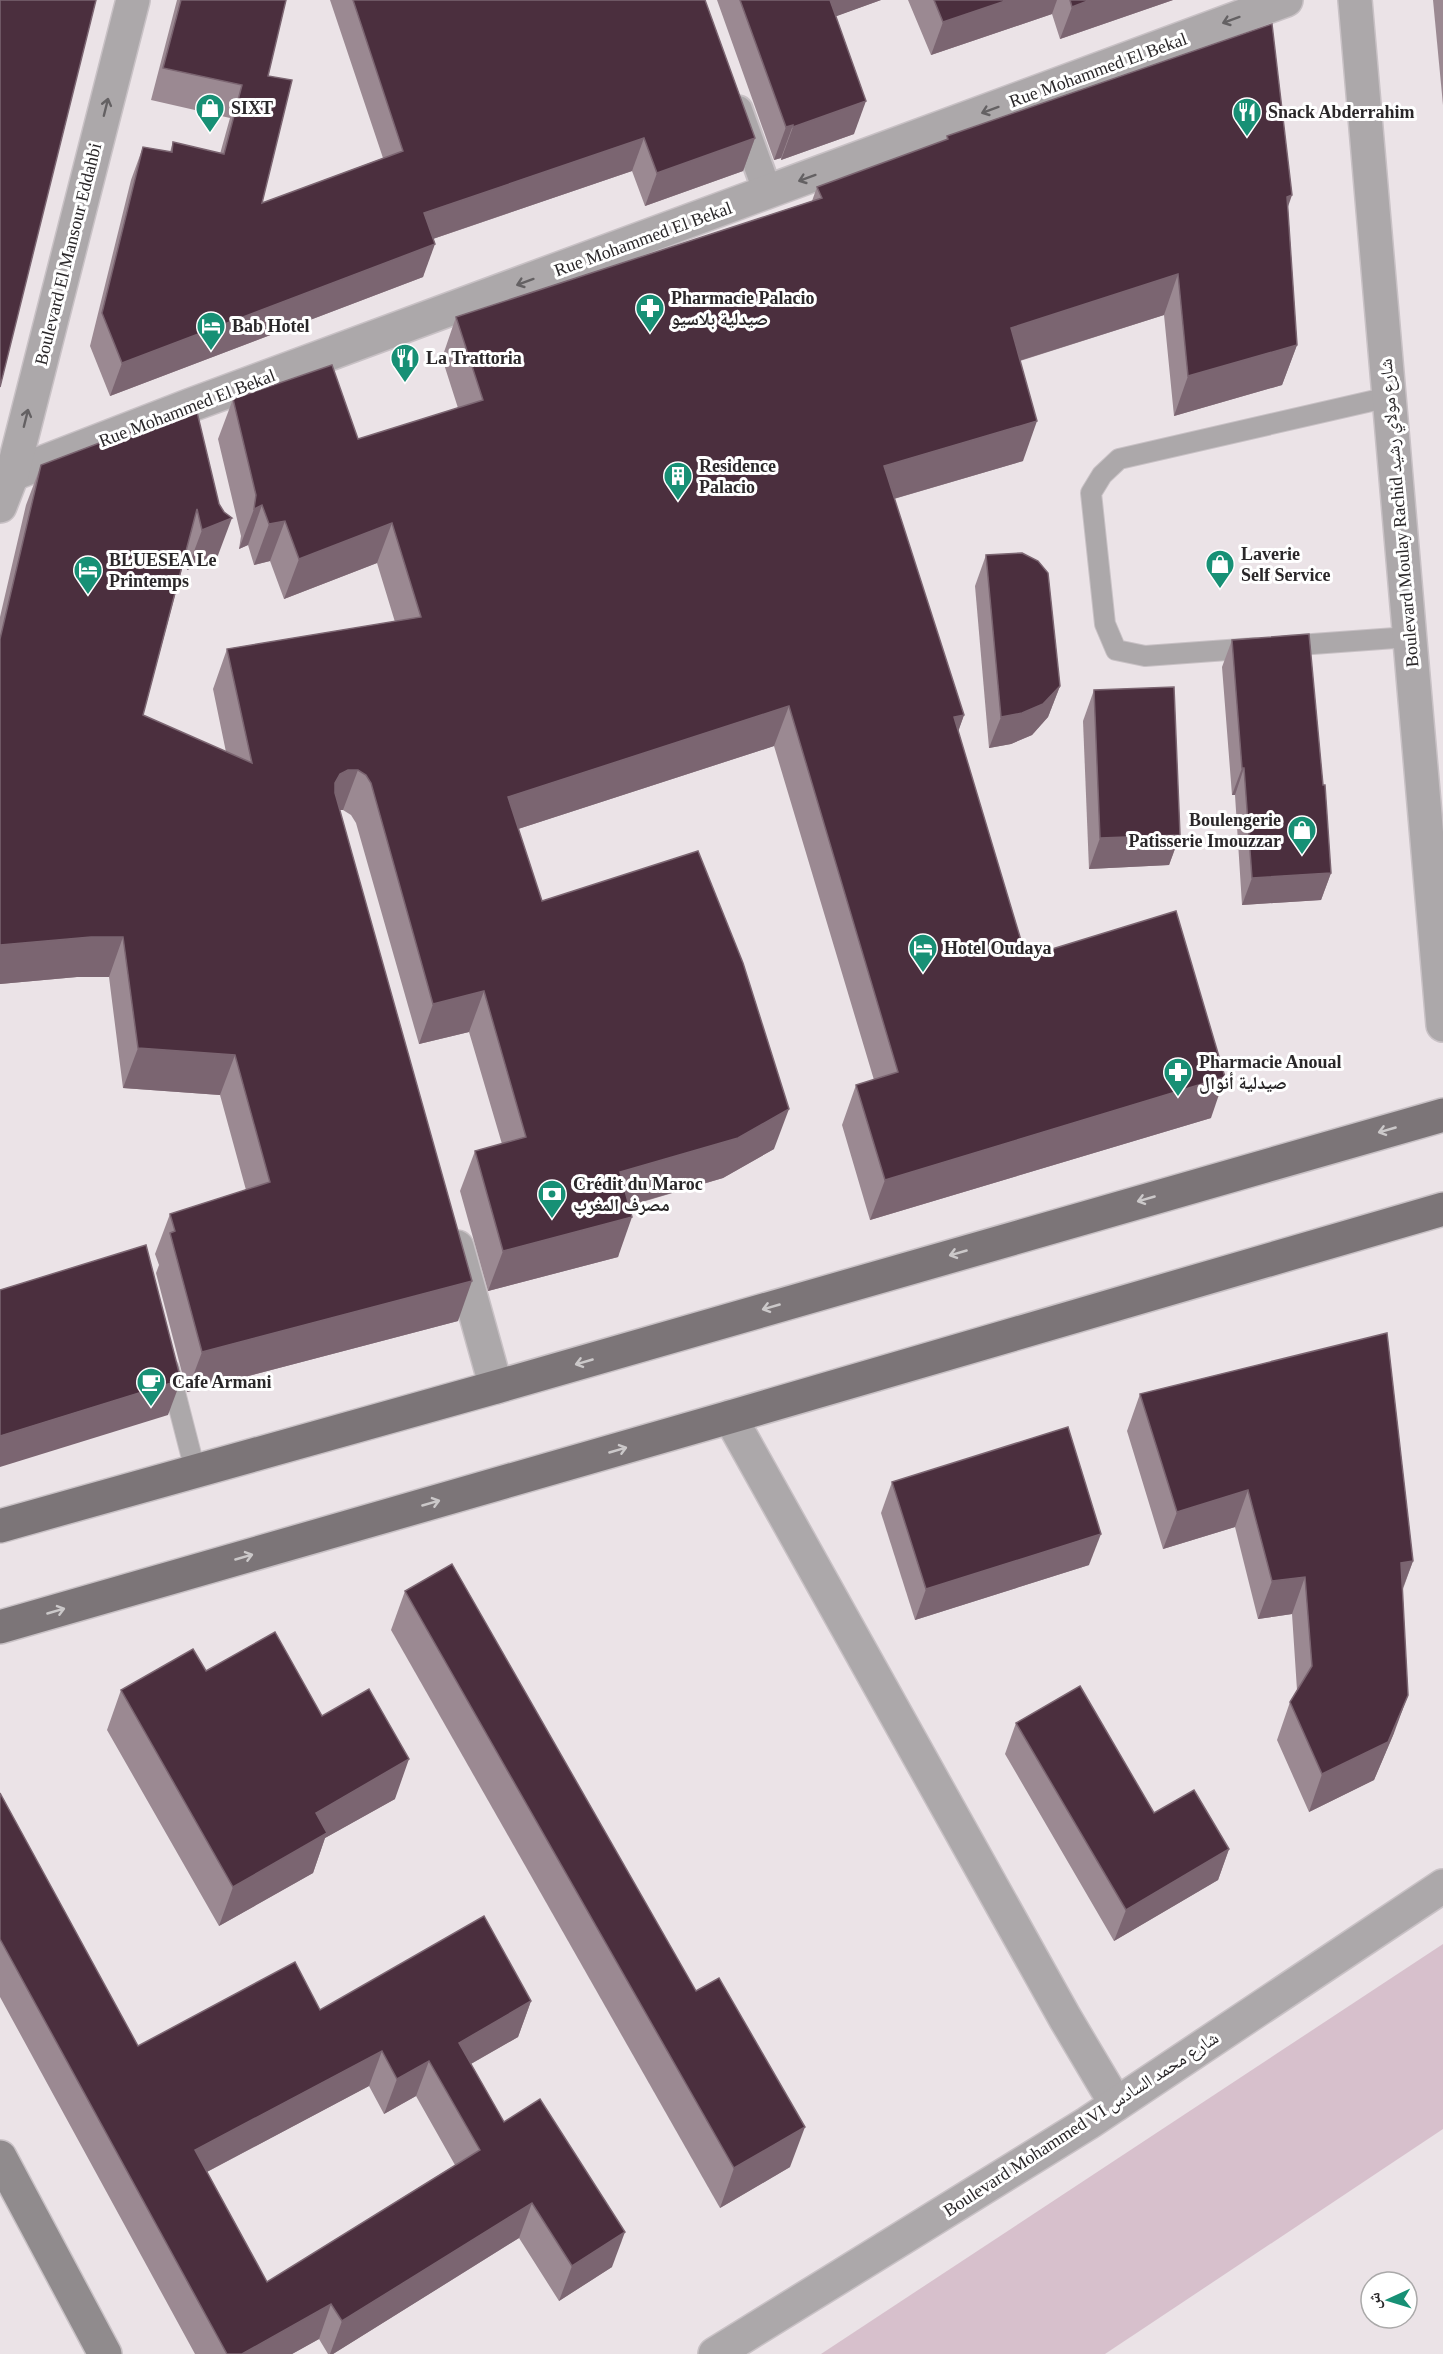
<svg xmlns="http://www.w3.org/2000/svg" width="1443" height="2354" viewBox="0 0 1443 2354" font-family="'Times New Roman','Noto Naskh Arabic',serif">
  <style>
    .green { fill: #d7c0cc }
    .lines { fill: none; stroke-linecap: round; stroke-linejoin: round }
    .service-casing { stroke: #c8c1c5; stroke-width: 22 }
    .pedestrian-casing { stroke: #c8c1c5; stroke-width: 32 }
    .minor-casing { stroke: #c8c1c5; stroke-width: 36 }
    .tertiary-casing { stroke: #c8c1c5; stroke-width: 36 }
    .secondary-casing { stroke: #c8c1c5; stroke-width: 36 }
    .primary-casing { stroke: #c8c1c5; stroke-width: 36 }
    .service { stroke: #aca8aa; stroke-width: 20 }
    .pedestrian { stroke: #aca8aa; stroke-width: 28 }
    .minor { stroke: #aca8aa; stroke-width: 33 }
    .tertiary { stroke: #aca8aa; stroke-width: 33 }
    .secondary { stroke: #908b8d; stroke-width: 33 }
    .primary { stroke: #7c7578; stroke-width: 33 }
    .wall { fill: #9b8992; fill-rule: evenodd }
    .shaded-wall { fill: #7b6571 }
    .building { fill: #4b2f3e; stroke: #7b6571; stroke-width: 1.5; fill-rule: evenodd }
    .oneway { stroke: #646163 }
    .oneway2 { stroke: #cbc8c9 }
    .labels { text-anchor: middle; dominant-baseline: central; stroke-width: 6; stroke-linejoin: round; paint-order: stroke }
    .street-label { font-size: 18px; fill: #2a2729; stroke: #fff }
    .poi-label { font-size: 18px; font-weight: bold; fill: #2a2729; stroke: #fff; text-anchor: start }
  </style>
  <rect width="100%" height="100%" fill="#ebe3e7"/>
  <polygon class="green" points="1443,1944 1443,2129 1105,2354 821,2354"/>
  <g class="lines">
    <g class="service-casing">
      <g id="service">
        <polyline points="1285,646 1409,637"/>
        <polyline points="1255,648 1145,656 1116,650 1105,624 1091,493 1102,475 1119,459 1389,397"/>
        <polyline points="169,1369 195,1470"/>
      </g>
    </g>
    <g class="pedestrian-casing">
      <polyline id="pedestrian" points="738,110 768,193"/>
    </g>
    <g class="minor-casing">
      <g id="minor">
        <polyline points="0,479 191,405 1286,0"/>
        <polyline points="0,506 12,475 133,0"/>
        <polyline points="457,1247 496,1387"/>
        <polyline points="730,1417 1065,2018 1116,2104"/>
      </g>
    </g>
    <g class="tertiary-casing">
      <g id="tertiary">
        <polyline points="1355,0 1443,1025"/>
        <polyline points="715,2354 1088,2123 1443,1886"/>
      </g>
    </g>
    <g class="secondary-casing">
      <polyline id="secondary" points="0,2157 105,2354"/>
    </g>
    <g class="primary-casing">
      <g id="primary">
        <polyline points="0,1526 496,1387 1443,1115"/>
        <polyline points="0,1627 730,1417 1443,1209"/>
      </g>
    </g>
    <use href="#service" class="service"/>
    <use href="#pedestrian" class="pedestrian"/>
    <use href="#minor" class="minor"/>
    <use href="#tertiary" class="tertiary"/>
    <use href="#secondary" class="secondary"/>
    <use href="#primary" class="primary"/>
  </g>
  <g class="wall">
    <polygon points="177,0 286,0 268,76 262,203 383,158 330,0 705,0 755,138 743,171 645,206 632,171 433,239 423,277 110,396 90,346 131,180 143,147 170,152 173,142 220,154 230,118 151,100"/>
    <polygon points="717,0 881,0 836,16 854,134 781,160 781,158 774,160"/>
    <polygon points="908,0 1173,0 1060,39 1052,14 931,55"/>
    <polygon points="1433,0 1443,0 1443,105"/>
    <polygon points="947,136 1288,209 1297,345 1282,385 1174,416 1164,315 1020,361 1023,461 894,499 964,715 958,731 1026,957 1211,1118 870,1220 842,1125 856,1085 874,1080 774,746 518,829 542,901 774,1149 723,1178 629,1206 618,1257 488,1291 460,1191 475,1151 502,1144 469,1032 419,1044 356,823 351,815 343,810 339,810 458,1321 187,1392 156,1273 159,1265 155,1254 170,1214 246,1190 220,1095 123,1088 109,977 77,977 0,984 0,617 26,505 41,465 184,411 217,558 187,570 185,558 143,715 226,752 213,689 227,649 395,622 377,563 284,599 270,561 254,565 248,545 239,549 241,536 218,439 233,399 358,439 458,408 442,358 456,317 812,201 817,187 946,140"/>
    <polygon points="986,555 1060,686 1048,717 1032,735 1011,744 989,748 975,586"/>
    <polygon points="1232,640 1323,785 1331,873 1321,900 1242,905 1235,795 1232,795 1222,667"/>
    <polygon points="1094,690 1180,835 1169,865 1089,869 1083,721"/>
    <polygon points="1140,1394 1413,1561 1403,1589 1394,1733 1374,1780 1309,1812 1277,1740 1290,1702 1297,1690 1292,1614 1258,1619 1235,1527 1163,1549 1127,1431"/>
    <polygon points="892,1482 1089,1565 915,1620 881,1513"/>
    <polygon points="405,1591 790,2167 720,2208 391,1630"/>
    <polygon points="206,1671 322,1716 395,1799 325,1838 313,1873 219,1926 107,1730 121,1690"/>
    <polygon points="1016,1723 1154,1813 1229,1849 1218,1880 1114,1941 1005,1754"/>
    <path d="M 0,1793 L 138,2046 L 320,2010 L 531,2001 L 518,2037 L 471,2064 L 504,2122 L 612,2267 L 559,2301 L 519,2238 L 333,2354 L 328,2354 L 319,2339 L 292,2354 L 195,2354 L 0,1997 ZM 369,2086 L 384,2114 L 416,2096 L 455,2165 L 267,2282 L 207,2172 Z"/>
  </g>
  <g class="shaded-wall">
    <polygon points="823,0 881,0 815,24"/>
    <polygon points="1008,0 1057,0 1052,14 931,55 943,22"/>
    <polygon points="1090,0 1173,0 1060,39 1072,7"/>
    <polygon points="866,101 854,134 781,160 793,127"/>
    <polygon points="793,125 781,158 774,160 786,127"/>
    <polygon points="644,138 632,171 412,246 424,213"/>
    <polygon points="755,138 743,171 645,206 657,173"/>
    <polygon points="1292,195 1278,236 1287,197"/>
    <polygon points="435,244 423,277 110,396 122,363"/>
    <polygon points="1178,274 1164,315 996,368 1011,328"/>
    <polygon points="1297,345 1282,385 1174,416 1188,376"/>
    <polygon points="1037,421 1023,461 869,506 884,466"/>
    <polygon points="262,505 248,545 239,549 254,509"/>
    <polygon points="232,518 217,558 187,570 202,530"/>
    <polygon points="285,521 270,561 254,565 269,524"/>
    <polygon points="392,523 377,563 284,599 299,559"/>
    <polygon points="1060,686 1048,717 1032,735 1011,744 989,748 1001,717"/>
    <polygon points="789,706 774,746 493,837 508,797"/>
    <polygon points="964,715 950,755 954,717"/>
    <polygon points="1242,768 1244,768 1235,795 1232,795"/>
    <polygon points="348,770 358,770 343,810 333,810 335,783 340,774"/>
    <polygon points="1180,835 1169,865 1089,869 1100,838"/>
    <polygon points="1331,873 1321,900 1242,905 1252,878"/>
    <polygon points="91,937 123,937 109,977 77,977 0,984 0,945"/>
    <polygon points="484,991 469,1032 419,1044 433,1004"/>
    <polygon points="138,1048 235,1055 220,1095 123,1088"/>
    <polygon points="1225,1077 1211,1118 870,1220 885,1180"/>
    <polygon points="789,1109 774,1149 723,1178 606,1212 620,1172"/>
    <polygon points="632,1217 618,1257 488,1291 503,1251"/>
    <polygon points="472,1281 458,1321 187,1392 202,1352"/>
    <polygon points="181,1380 168,1415 0,1467 0,1436"/>
    <polygon points="1248,1490 1235,1527 1163,1549 1177,1512"/>
    <polygon points="1101,1534 1089,1565 915,1620 926,1589"/>
    <polygon points="1413,1561 1399,1598 1401,1563"/>
    <polygon points="1305,1577 1292,1614 1258,1619 1272,1581"/>
    <polygon points="1408,1695 1394,1733 1374,1780 1309,1812 1322,1774"/>
    <polygon points="409,1759 395,1799 325,1838 313,1873 219,1926 233,1887 316,1813"/>
    <polygon points="1229,1849 1218,1880 1114,1941 1126,1910"/>
    <polygon points="531,2001 518,2037 446,2078 459,2043"/>
    <polygon points="382,2051 369,2086 182,2185 195,2150"/>
    <polygon points="429,2061 416,2096 384,2114 397,2079"/>
    <polygon points="805,2127 790,2167 720,2208 734,2168"/>
    <polygon points="532,2203 519,2238 333,2354 330,2354 342,2321"/>
    <polygon points="625,2232 612,2267 559,2301 572,2266"/>
    <polygon points="331,2304 319,2339 292,2354 242,2354"/>
  </g>
  <g class="building">
    <polygon points="0,0 96,0 0,387"/>
    <polygon points="181,0 286,0 268,76 292,80 262,203 403,151 353,0 705,0 755,138 657,173 644,138 424,213 435,244 122,363 102,313 143,147 172,152 173,142 224,154 242,85 163,68"/>
    <polygon points="740,0 830,0 866,101 793,127 793,125 786,127"/>
    <polygon points="934,0 1008,0 943,22"/>
    <polygon points="1070,0 1090,0 1072,7"/>
    <polygon points="1272,24 1292,195 1287,197 1297,345 1188,376 1178,274 1011,328 1037,421 884,466 964,715 954,717 1026,957 1176,911 1225,1077 885,1180 856,1085 898,1072 789,706 508,797 542,901 698,851 743,963 789,1109 738,1138 620,1172 632,1217 503,1251 475,1151 526,1137 484,991 433,1004 371,783 366,775 358,770 348,770 340,774 335,783 335,793 472,1281 202,1352 170,1233 175,1231 170,1214 270,1182 235,1055 138,1048 123,937 91,937 0,945 0,639 41,465 184,411 185,416 197,412 219,504 224,512 232,518 202,530 197,509 143,715 252,763 227,649 421,617 392,523 299,559 285,521 269,524 262,505 254,509 256,495 233,399 332,365 358,439 483,400 456,317 822,198 817,187 948,139 947,136"/>
    <polygon points="1022,553 1038,561 1048,573 1060,686 1043,704 1022,713 1001,717 986,555"/>
    <polygon points="1309,634 1323,785 1325,785 1331,873 1252,878 1244,768 1242,768 1232,640"/>
    <polygon points="1174,687 1180,835 1100,838 1094,690"/>
    <polygon points="146,1245 181,1380 0,1436 0,1290"/>
    <polygon points="1387,1333 1413,1561 1401,1563 1408,1695 1388,1742 1322,1774 1290,1702 1312,1666 1305,1577 1272,1581 1248,1490 1177,1512 1140,1394"/>
    <polygon points="1068,1427 1101,1534 926,1589 892,1482"/>
    <polygon points="452,1564 696,1991 719,1978 805,2127 734,2168 405,1591"/>
    <polygon points="275,1632 322,1716 369,1689 409,1759 316,1813 327,1833 233,1887 121,1690 193,1649 206,1671"/>
    <polygon points="1080,1686 1154,1813 1194,1790 1229,1849 1126,1910 1016,1723"/>
    <path d="M 0,1793 L 138,2046 L 295,1962 L 320,2010 L 484,1916 L 531,2001 L 459,2043 L 504,2122 L 540,2099 L 625,2232 L 572,2266 L 532,2203 L 342,2321 L 331,2304 L 242,2354 L 227,2354 L 0,1939 ZM 382,2051 L 397,2079 L 429,2061 L 480,2150 L 267,2282 L 195,2150 Z"/>
  </g>
  <defs><path id="oneway-shaft" d="M-6 0H5M1.5-3L5.5 0L1.5 3" fill="none" stroke-width="1.6" stroke-linecap="round" stroke-linejoin="round" transform="scale(1.5)"/></defs>
  <g class="oneway">
    <use href="#oneway-shaft" transform="translate(1231 20) rotate(160)"/>
    <use href="#oneway-shaft" transform="translate(106 107) rotate(-76)"/>
    <use href="#oneway-shaft" transform="translate(990 110) rotate(160)"/>
    <use href="#oneway-shaft" transform="translate(807 178) rotate(160)"/>
    <use href="#oneway-shaft" transform="translate(525 282) rotate(160)"/>
    <use href="#oneway-shaft" transform="translate(26 418) rotate(-76)"/>
  </g>
  <g class="oneway2">
    <use href="#oneway-shaft" transform="translate(1387 1130) rotate(164)"/>
    <use href="#oneway-shaft" transform="translate(1146 1199) rotate(164)"/>
    <use href="#oneway-shaft" transform="translate(958 1253) rotate(164)"/>
    <use href="#oneway-shaft" transform="translate(771 1307) rotate(164)"/>
    <use href="#oneway-shaft" transform="translate(584 1362) rotate(164)"/>
    <use href="#oneway-shaft" transform="translate(618 1450) rotate(-16)"/>
    <use href="#oneway-shaft" transform="translate(431 1503) rotate(-16)"/>
    <use href="#oneway-shaft" transform="translate(244 1557) rotate(-16)"/>
    <use href="#oneway-shaft" transform="translate(56 1611) rotate(-16)"/>
  </g>
  <defs>
    <g id="shop-pin" transform="scale(1.5)"><path d="M0 17L-7.5 6A9.5 9.5 0 1 1 7.5 6Z" fill="#179075" stroke="#fff"/><path d="M-5-2.5h2.3a2.7 3.5 0 0 1 5.4 0H5L5.5 6h-11ZM-1.5-2.5h3a1.5 2.3 0 0 0-3 0Z" fill="#fff"/></g>
    <g id="restaurant-pin" transform="scale(1.5)"><path d="M0 17L-7.5 6A9.5 9.5 0 1 1 7.5 6Z" fill="#179075" stroke="#fff"/><path d="M-5-6h1v4h1v-4h1v4h1v-4h1v5L-1.5 .5V6h-2V.5L-5-1ZM5-6V6H3V1.5H1.5Q1.5-4 5-6Z" fill="#fff"/></g>
    <g id="pharmacy-pin" transform="scale(1.5)"><path d="M0 17L-7.5 6A9.5 9.5 0 1 1 7.5 6Z" fill="#179075" stroke="#fff"/><path d="M-2-6h4v4h4v4h-4v4h-4v-4h-4v-4h4Z" fill="#fff"/></g>
    <g id="hotel-pin" transform="scale(1.5)"><path d="M0 17L-7.5 6A9.5 9.5 0 1 1 7.5 6Z" fill="#179075" stroke="#fff"/><path d="M-6-4.5h1.5V1H6V5H4.5V3h-9V5H-6ZM-4 0a1.8 1.8 0 1 1 3.6 0ZM.5 0V-2.5h3Q6-2.5 6 0Z" fill="#fff"/></g>
    <g id="building-pin" transform="scale(1.5)"><path d="M0 17L-7.5 6A9.5 9.5 0 1 1 7.5 6Z" fill="#179075" stroke="#fff"/><path d="M-4-6H4V6H1V3H-1V6H-4ZM-2.5-4.3h1.7v1.8h-1.7ZM.8-4.3h1.7v1.8H.8ZM-2.5-1h1.7V.8h-1.7ZM.8-1h1.7V.8H.8Z" fill="#fff"/></g>
    <g id="bank-pin" transform="scale(1.5)"><path d="M0 17L-7.5 6A9.5 9.5 0 1 1 7.5 6Z" fill="#179075" stroke="#fff"/><path d="M-6-4H6V4H-6ZM0-2.3a2.3 2.3 0 1 0 0 4.6a2.3 2.3 0 1 0 0-4.6Z" fill="#fff"/></g>
    <g id="cafe-pin" transform="scale(1.5)"><path d="M0 17L-7.5 6A9.5 9.5 0 1 1 7.5 6Z" fill="#179075" stroke="#fff"/><path d="M-5.5-4.5H6V0H3Q3 3.5 0 3.5H-2.5Q-5.5 3.5-5.5 0ZM3-3.2v2h1.7v-2ZM-6 4.5H4V6H-6Z" fill="#fff"/></g>
  </defs>
  <g fill-rule="evenodd">
    <use href="#shop-pin" x="210" y="108"/>
    <use href="#restaurant-pin" x="1247" y="112"/>
    <use href="#pharmacy-pin" x="650" y="308"/>
    <use href="#hotel-pin" x="211" y="326"/>
    <use href="#restaurant-pin" x="405" y="358"/>
    <use href="#building-pin" x="678" y="476"/>
    <use href="#shop-pin" x="1220" y="564"/>
    <use href="#hotel-pin" x="88" y="570"/>
    <use href="#shop-pin" x="1302" y="830"/>
    <use href="#hotel-pin" x="923" y="948"/>
    <use href="#pharmacy-pin" x="1178" y="1072"/>
    <use href="#bank-pin" x="552" y="1194"/>
    <use href="#cafe-pin" x="151" y="1382"/>
  </g>
  <g class="labels">
    <g class="street-label">
      <text transform="translate(1098 70) rotate(-20)">Rue Mohammed El Bekal</text>
      <text transform="translate(643 239) rotate(-20)">Rue Mohammed El Bekal</text>
      <text transform="translate(68 254) rotate(-76)">Boulevard El Mansour Eddahbi</text>
      <text transform="translate(187 408) rotate(-21)">Rue Mohammed El Bekal</text>
      <text transform="translate(1399 513) rotate(-95)">Boulevard Moulay Rachid شارع مولاي رشيد</text>
      <text transform="translate(1081 2124) rotate(-33)">Boulevard Mohammed VI شارع محمد السادس</text>
    </g>
    <g class="poi-label">
      <text x="231" y="108">SIXT</text>
      <text x="1268" y="112">Snack Abderrahim</text>
      <text x="671" y="298">Pharmacie Palacio<tspan x="671" dy="21">صيدلية بلاسيو</tspan></text>
      <text x="232" y="326">Bab Hotel</text>
      <text x="426" y="358">La Trattoria</text>
      <text x="699" y="466">Residence<tspan x="699" dy="21">Palacio</tspan></text>
      <text x="1241" y="554">Laverie<tspan x="1241" dy="21">Self Service</tspan></text>
      <text x="109" y="560">BLUESEA Le<tspan x="109" dy="21">Printemps</tspan></text>
      <text x="1281" y="820" text-anchor="end">Boulengerie<tspan x="1281" dy="21">Patisserie Imouzzar</tspan></text>
      <text x="944" y="948">Hotel Oudaya</text>
      <text x="1199" y="1062">Pharmacie Anoual<tspan x="1199" dy="21">صيدلية أنوال</tspan></text>
      <text x="573" y="1184">Crédit du Maroc<tspan x="573" dy="21">مصرف المغرب</tspan></text>
      <text x="172" y="1382">Cafe Armani</text>
    </g>
  </g>
  <g transform="translate(1389 2300) rotate(266)"><circle r="28" fill="#ffffff" stroke="#aaa9a9" stroke-width="1.5"/>
  <path d="M0-4.5L10 22L0 15L-10 22Z" fill="#179075"/>
  <text y="-9" font-size="16" font-weight="bold" text-anchor="middle" fill="#2a2729">ش</text>
  </g>
</svg>
